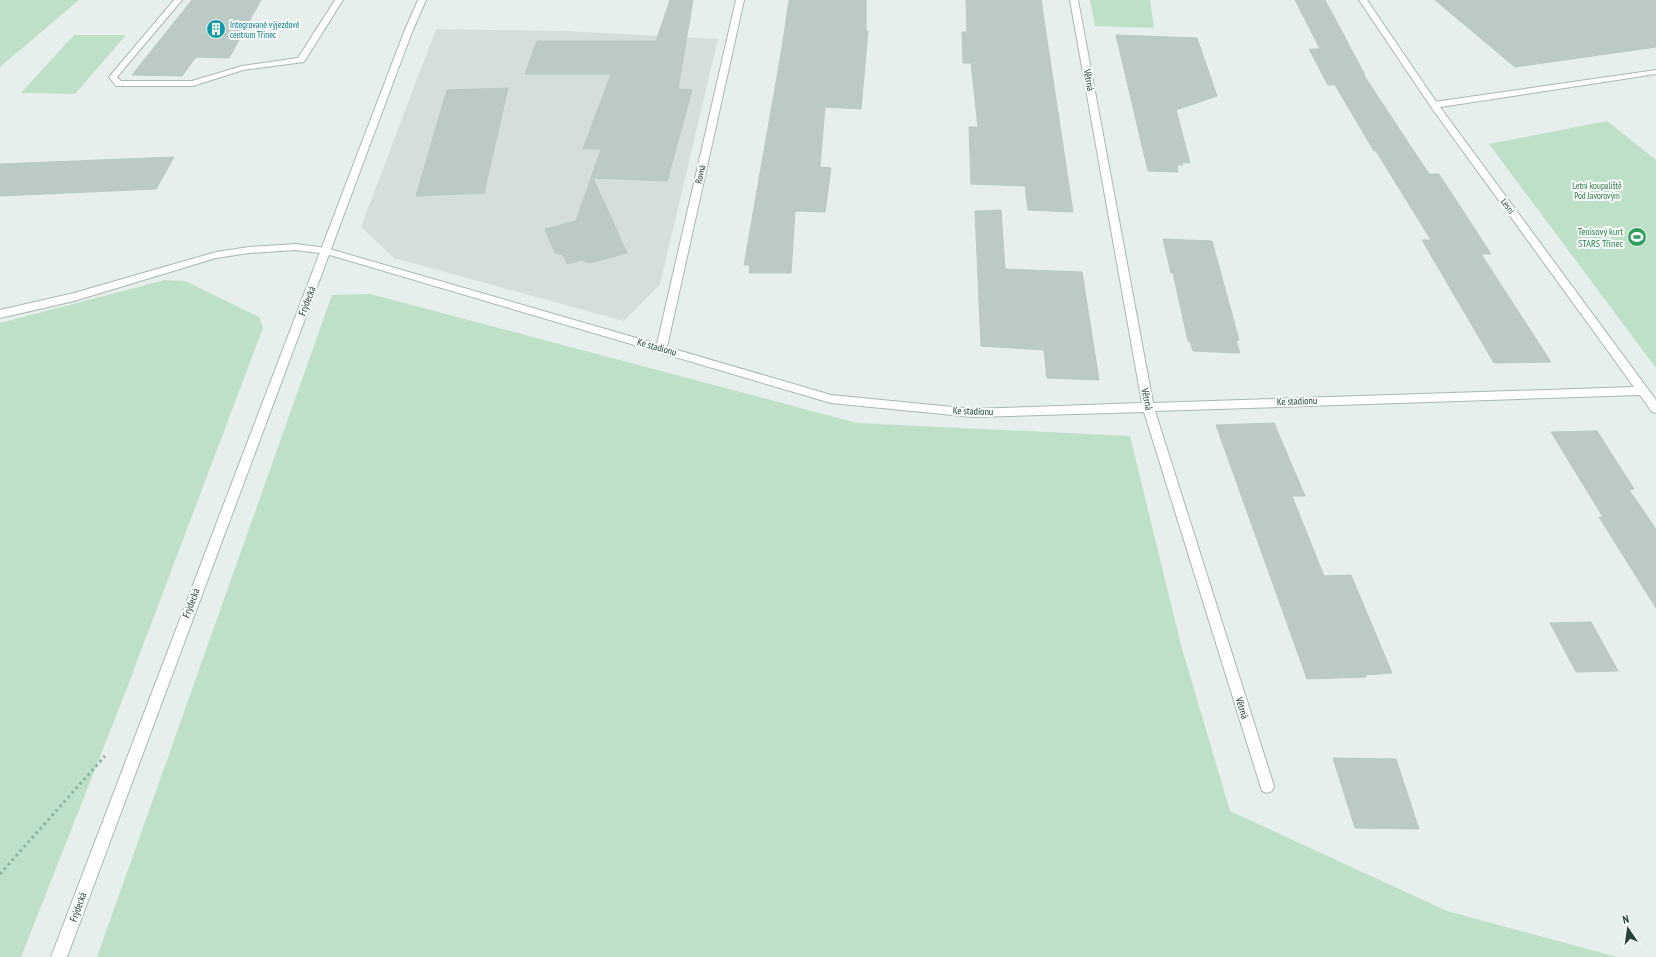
<svg xmlns="http://www.w3.org/2000/svg" width="1656" height="957" viewBox="0 0 1656 957" font-family="'PT Sans Narrow',sans-serif">
  <style>
    .built { fill: #d4dfda }
    .green { fill: #bfe0c8 }
    .building { fill: #bbcac4; stroke: #b8c9c2 }
    .lines { fill: none; stroke-linecap: round; stroke-linejoin: round }
    .lane-casing { stroke: #a8b8b2; stroke-width: 2 }
    .street-casing { stroke: #a8b8b2; stroke-width: 2 }
    .secondary-casing { stroke: #a4bbb3; stroke-width: 2 }
    .path { stroke: #86b3a5; stroke-width: 3; stroke-dasharray: 2.5 3.5; stroke-linecap: butt }
    .lane { fill: #fff; fill-rule: evenodd }
    .street { fill: #fff; fill-rule: evenodd }
    .secondary { fill: #fff; fill-rule: evenodd }
    .labels { text-anchor: middle; dominant-baseline: central; stroke-width: 4; stroke-linejoin: round; paint-order: stroke }
    .far-culture-label { font-size: 9px; fill: #0d838f; stroke: #f7fbf9; text-anchor: start }
    .far-street-label { font-size: 9px; fill: #24423a; stroke: #f7fbf9 }
    .far-park-label { font-size: 9px; fill: #2d7a4b; stroke: #f7fbf9 }
    .street-label { font-size: 10px; fill: #24423a; stroke: #f7fbf9 }
    .leisure-label { font-size: 10px; fill: #27864d; stroke: #f7fbf9; text-anchor: end }
  </style>
  <rect width="100%" height="100%" fill="#e6efeb"/>
  <polygon class="built" points="436,29 567,31 718,39 660,284 624,321 394,258 361,227"/>
  <g class="green">
    <polygon points="0,0 79,0 0,67"/>
    <polygon points="1090,0 1150,0 1154,28 1095,26"/>
    <polygon points="74,35 126,35 75,94 21,93"/>
    <polygon points="1607,121 1656,160 1656,368 1489,144"/>
    <polygon points="165,280 185,281 259,317 263,328 122,701 21,957 0,957 0,323"/>
    <polygon points="370,294 857,423 1130,436 1181,645 1230,811 1447,911 1617,957 97,957 332,295"/>
  </g>
  <g class="building">
    <polygon points="192,0 261,0 229,58 196,57 182,76 132,75"/>
    <polygon points="670,0 693,0 678,89 692,90 667,181 593,178 627,253 590,263 582,260 567,264 563,255 555,253 545,229 576,221 601,149 583,149 611,74 525,74 537,41 656,41"/>
    <polygon points="789,0 866,0 866,31 868,31 861,109 825,107 820,167 831,168 825,212 795,211 791,273 749,273 750,265 744,265 782,48"/>
    <polygon points="966,0 1041,0 1073,212 1028,210 1025,186 971,184 969,127 978,127 971,63 963,63 962,32 967,32"/>
    <polygon points="1295,0 1325,0 1365,75 1363,74 1429,174 1439,174 1491,254 1481,254 1551,362 1494,363 1422,240 1431,240 1376,151 1374,151 1335,85 1328,85 1309,49 1320,49"/>
    <polygon points="1435,0 1656,0 1656,47 1515,67"/>
    <polygon points="1116,35 1197,38 1217,96 1176,110 1190,163 1182,162 1183,165 1177,165 1178,172 1148,171"/>
    <polygon points="508,88 484,193 416,196 447,90"/>
    <polygon points="174,157 156,189 0,196 0,164"/>
    <polygon points="1001,210 1005,269 1082,272 1099,380 1047,378 1044,350 981,346 975,211"/>
    <polygon points="1163,239 1212,241 1239,340 1236,340 1240,353 1193,351 1190,342 1188,341 1173,273 1171,273"/>
    <polygon points="1274,423 1305,496 1292,496 1324,576 1351,575 1392,673 1365,675 1366,677 1307,679 1216,425"/>
    <polygon points="1597,431 1634,489 1629,490 1656,529 1656,608 1599,517 1603,517 1551,432"/>
    <polygon points="1591,622 1618,671 1576,672 1550,623"/>
    <polygon points="1333,758 1396,759 1419,829 1355,828"/>
  </g>
  <g class="lines">
    <g class="lane-casing">
      <g id="lane">
        <polygon points="174,0 182,0 117,77 121,81 192,81 242,66 298,58 335,0 343,0 304,62 243,70 193,86 116,86 109,77"/>
        <polygon points="1656,70 1656,74 1434,108 1430,105 1434,102"/>
        <polygon points="296,244 326,248 331,251 326,254 296,250 249,253 216,258 74,301 0,318 0,310 74,293 216,252 249,247"/>
      </g>
    </g>
    <g class="street-casing">
      <polygon id="street" points="736,0 744,0 667,347 831,395 973,409 1142,403 1070,0 1078,0 1153,403 1634,387 1431,107 1359,0 1367,0 1437,103 1656,400 1656,413 1652,412 1640,395 1155,411 1274,786 1272,791 1267,793 1262,791 1144,412 973,417 831,403 323,253 321,251 326,248 657,344"/>
    </g>
    <g class="secondary-casing">
      <polygon id="secondary" points="418,0 426,0 412,32 67,957 51,957 404,32"/>
    </g>
    <polyline class="path" points="0,874 105,756"/>
    <use href="#lane" class="lane"/>
    <use href="#street" class="street"/>
    <use href="#secondary" class="secondary"/>
  </g>
  <defs>
    <g id="building-disc" transform="scale(1)"><circle r="9.5" fill="#0f9aa8" stroke="#f7fbf9"/><path d="M-4-6H4V6H1V3H-1V6H-4ZM-2.5-4.3h1.7v1.8h-1.7ZM.8-4.3h1.7v1.8H.8ZM-2.5-1h1.7V.8h-1.7ZM.8-1h1.7V.8H.8Z" fill="#fff"/></g>
    <g id="stadium-disc" transform="scale(1)"><circle r="9.5" fill="#2e9e5b" stroke="#f7fbf9"/><path d="M0-5a6.5 5 0 1 0 0 10a6.5 5 0 1 0 0-10ZM-3.5-1.8h7v3.6h-7Z" fill="#fff"/></g>
  </defs>
  <g fill-rule="evenodd">
    <use href="#building-disc" x="216" y="29"/>
    <use href="#stadium-disc" x="1637" y="237"/>
  </g>
  <g class="labels">
    <g class="far-culture-label">
      <text x="230" y="24">Integrované výjezdové<tspan x="230" dy="10">centrum Třinec</tspan></text>
    </g>
    <g class="far-street-label">
      <text transform="translate(700 174) rotate(-77)">Rovná</text>
      <text transform="translate(1508 206) rotate(54)">Lesní</text>
    </g>
    <g class="far-park-label">
      <text x="1597" y="185">Letní koupaliště<tspan x="1597" dy="10">Pod Javorovým</tspan></text>
    </g>
    <g class="street-label">
      <text transform="translate(1089 80) rotate(80)">Větrná</text>
      <text transform="translate(307 301) rotate(-69)">Frýdecká</text>
      <text transform="translate(657 347) rotate(16)">Ke stadionu</text>
      <text transform="translate(1147 399) rotate(78)">Větrná</text>
      <text transform="translate(1297 401) rotate(-2)">Ke stadionu</text>
      <text transform="translate(973 411) rotate(2)">Ke stadionu</text>
      <text transform="translate(191 603) rotate(-69)">Frýdecká</text>
      <text transform="translate(1242 708) rotate(73)">Větrná</text>
      <text transform="translate(78 907) rotate(-70)">Frýdecká</text>
    </g>
    <g class="leisure-label">
      <text x="1623" y="231">Tenisový kurt<tspan x="1623" dy="12">STARS Třinec</tspan></text>
    </g>
  </g>
  <g transform="translate(1628 929) rotate(347)" stroke="#f7fbf9" stroke-width="3" paint-order="stroke">
  <path d="M0-3L7 15L0 10L-7 15Z" fill="#24423a"/>
  <text y="-6" font-size="11" font-weight="bold" text-anchor="middle" fill="#24423a">N</text>
  </g>
</svg>
